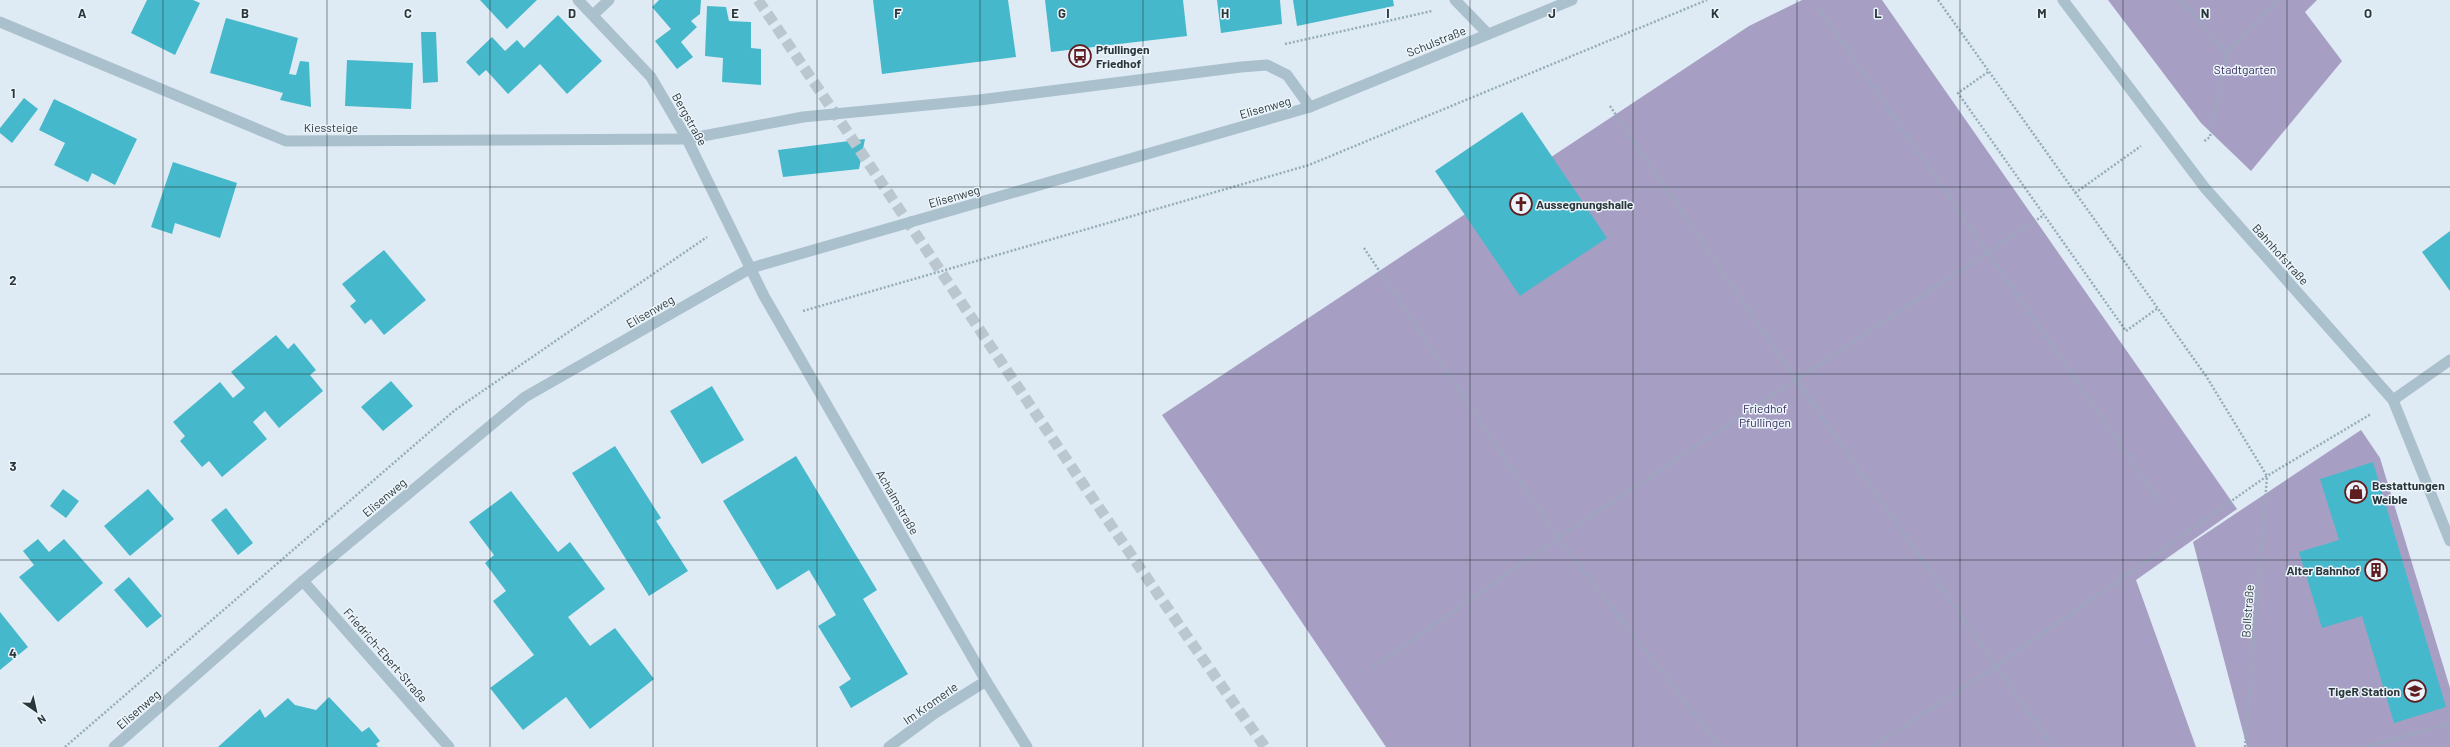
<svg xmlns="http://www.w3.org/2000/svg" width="2450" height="747" viewBox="0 0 2450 747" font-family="Barlow,sans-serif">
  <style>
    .green { fill: #a79ec4 }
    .building { fill: #46b8cb }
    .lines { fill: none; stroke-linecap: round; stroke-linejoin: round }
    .primary-tunnel { stroke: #bbc7cf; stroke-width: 11; stroke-dasharray: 11 5.5; stroke-linecap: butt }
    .path { stroke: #94adb9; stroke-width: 2.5; stroke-dasharray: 2 2; stroke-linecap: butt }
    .service { stroke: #aac1cd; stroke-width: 11 }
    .minor { stroke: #aac1cd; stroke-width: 11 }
    .grid { fill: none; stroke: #2a373a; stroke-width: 1; stroke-opacity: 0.55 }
    .labels { text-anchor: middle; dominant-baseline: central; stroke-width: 3; stroke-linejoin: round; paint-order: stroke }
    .street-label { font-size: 12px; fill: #2a373a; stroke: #ecf4fb }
    .poi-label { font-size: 12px; font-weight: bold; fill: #2a373a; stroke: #ecf4fb; text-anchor: start }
    .park-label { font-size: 12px; fill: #382c5a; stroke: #ecf4fb }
    .grid-label { font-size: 13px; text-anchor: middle; font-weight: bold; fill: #2a373a; stroke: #ecf4fb; stroke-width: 3; stroke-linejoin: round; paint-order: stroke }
  </style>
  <rect width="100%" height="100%" fill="#dfebf4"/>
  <g class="green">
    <polygon points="1802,0 1882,0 2237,509 2136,580 2196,747 1386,747 1162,415 1749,26"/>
    <polygon points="2108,0 2317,0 2305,12 2342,61 2251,171 2201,123"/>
    <polygon points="2361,430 2380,458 2450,688 2450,747 2247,747 2193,542"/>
  </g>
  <g class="building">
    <polygon points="147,0 193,0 200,3 175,55 131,33"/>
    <polygon points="480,0 537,0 507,29"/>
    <polygon points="659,0 701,0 700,14 691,21 697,27 681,42 693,57 677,69 655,41 671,29 652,7"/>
    <polygon points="873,0 1008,0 1016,57 882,74"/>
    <polygon points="1045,0 1183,0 1187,36 1051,52"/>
    <polygon points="1217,0 1280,0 1282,24 1221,33"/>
    <polygon points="1293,0 1393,0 1394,6 1297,26"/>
    <polygon points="707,6 726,7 729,21 751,22 751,48 761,49 761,85 722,82 723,58 705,56"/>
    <polygon points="558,15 602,61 567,94 540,64 508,94 486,70 479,76 466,62 492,37 505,51 517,40 524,48"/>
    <polygon points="226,18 298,38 289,74 296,75 300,61 309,62 311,107 280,100 283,93 210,73"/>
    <polygon points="421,32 436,32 438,82 423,83"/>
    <polygon points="347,60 413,63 411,109 345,106"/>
    <polygon points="24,98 38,109 12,143 0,133 0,128"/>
    <polygon points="54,99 137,139 115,185 92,173 88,182 54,165 65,143 39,130"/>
    <polygon points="1522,112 1607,238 1520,296 1435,171"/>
    <polygon points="865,139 859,169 783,177 778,150"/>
    <polygon points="173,162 237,183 220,238 175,223 172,234 151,227"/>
    <polygon points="2450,231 2450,291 2422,252"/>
    <polygon points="384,250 426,300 384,335 371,319 365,324 350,306 356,301 342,284"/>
    <polygon points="276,335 288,349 294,343 316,370 310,375 323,391 279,428 265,411 253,422 267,439 222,477 209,461 202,467 180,441 185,436 173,422 220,382 233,398 245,388 231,372"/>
    <polygon points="391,381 413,406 383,431 361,407"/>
    <polygon points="712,386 744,440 702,464 670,411"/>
    <polygon points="615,446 661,518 656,521 688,571 649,596 572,473"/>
    <polygon points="796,456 877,590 863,599 908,674 851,708 839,687 851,679 818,626 836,615 809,570 777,590 723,501"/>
    <polygon points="2373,462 2446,707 2394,723 2362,616 2322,628 2299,552 2339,540 2320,479"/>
    <polygon points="63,489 79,501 66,518 50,506"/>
    <polygon points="148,489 174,519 130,556 104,526"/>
    <polygon points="511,491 558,552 570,542 605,589 568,617 590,646 615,628 654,679 590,729 566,697 523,730 490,688 534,655 493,601 506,591 485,563 494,555 469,522"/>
    <polygon points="226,508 253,543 238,555 211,520"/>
    <polygon points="38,539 49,552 64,539 103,583 58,622 19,577 34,565 23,551"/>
    <polygon points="129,577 162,616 147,628 114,590"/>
    <polygon points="0,612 28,647 0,670"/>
    <polygon points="329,697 362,732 369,727 380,741 376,744 378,747 218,747 260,709 265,718 288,698 295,705 316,710"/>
  </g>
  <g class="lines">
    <path class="primary-tunnel" d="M 758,0 C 928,248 1090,502 1265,747"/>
    <g class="path">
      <polyline points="1938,0 2206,376 2267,476"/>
      <polyline points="2181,0 2226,53 2210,137 2203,142"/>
      <polyline points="1818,7 2161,503"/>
      <polyline points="1285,44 1432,11"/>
      <polyline points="2226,53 2278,0"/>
      <polyline points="1988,72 1958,93 2126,331 2158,308"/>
      <polyline points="1610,106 1797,381 2053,747"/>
      <polyline points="2075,193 2141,146"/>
      <polyline points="1364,248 1558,538 1720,747"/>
      <polyline points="803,311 1309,165 1707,0"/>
      <polyline points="1374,667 1558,538 2044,215"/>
      <polyline points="2383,743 2384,747"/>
      <polyline points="65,747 455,410 707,237"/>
      <polyline points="1873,747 1996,666 2267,476 2371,414"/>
      <polyline points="2245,747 2267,477"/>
      <polyline points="2364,747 2450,724"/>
    </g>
    <polyline class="service" points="687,139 803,117 979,100 1241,67 1267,65 1287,75 1310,107"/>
    <g class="minor">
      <polyline points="578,0 651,77 687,139 764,296 986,681 1027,747"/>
      <polyline points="1455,0 1488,34"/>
      <polyline points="2063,0 2205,188 2393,400 2450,541"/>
      <polyline points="593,15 609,0"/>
      <polyline points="0,22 286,141 687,139"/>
      <polyline points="2393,400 2450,360"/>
      <polyline points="303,581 449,747"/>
      <polyline points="114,747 303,581 525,397 751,268 1310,107 1572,0"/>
      <polyline points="889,747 935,713 986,681"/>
    </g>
  </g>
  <path class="grid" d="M 163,0 L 163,747M 327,0 L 327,747M 490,0 L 490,747M 653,0 L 653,747M 817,0 L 817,747M 980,0 L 980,747M 1143,0 L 1143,747M 1307,0 L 1307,747M 1470,0 L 1470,747M 1633,0 L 1633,747M 1797,0 L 1797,747M 1960,0 L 1960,747M 2123,0 L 2123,747M 2287,0 L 2287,747M 0,187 L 2450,187M 0,374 L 2450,374M 0,560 L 2450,560"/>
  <defs>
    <g id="bus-ring" transform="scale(1.15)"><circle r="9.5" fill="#ecf4fb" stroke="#5f1d1f" stroke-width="1.5"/><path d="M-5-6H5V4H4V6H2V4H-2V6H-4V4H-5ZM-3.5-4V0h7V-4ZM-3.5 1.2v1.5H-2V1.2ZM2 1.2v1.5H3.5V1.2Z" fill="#5f1d1f"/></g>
    <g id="church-ring" transform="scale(1.15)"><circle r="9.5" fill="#ecf4fb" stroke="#5f1d1f" stroke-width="1.5"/><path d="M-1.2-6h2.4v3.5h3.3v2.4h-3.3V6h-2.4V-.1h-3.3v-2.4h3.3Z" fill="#5f1d1f"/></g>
    <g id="shop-ring" transform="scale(1.15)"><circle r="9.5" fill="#ecf4fb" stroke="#5f1d1f" stroke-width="1.5"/><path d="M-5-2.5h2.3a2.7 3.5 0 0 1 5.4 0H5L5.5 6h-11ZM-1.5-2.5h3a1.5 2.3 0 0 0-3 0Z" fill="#5f1d1f"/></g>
    <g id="building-ring" transform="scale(1.15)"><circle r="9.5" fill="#ecf4fb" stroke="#5f1d1f" stroke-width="1.5"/><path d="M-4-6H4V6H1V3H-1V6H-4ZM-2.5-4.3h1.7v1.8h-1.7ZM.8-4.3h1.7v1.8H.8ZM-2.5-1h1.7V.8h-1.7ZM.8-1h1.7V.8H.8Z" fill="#5f1d1f"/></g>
    <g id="school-ring" transform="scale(1.15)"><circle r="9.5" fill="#ecf4fb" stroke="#5f1d1f" stroke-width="1.5"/><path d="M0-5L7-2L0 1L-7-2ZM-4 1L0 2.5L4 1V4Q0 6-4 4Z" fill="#5f1d1f"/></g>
  </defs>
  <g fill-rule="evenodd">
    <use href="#bus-ring" x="1080" y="56"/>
    <use href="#church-ring" x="1521" y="204"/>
    <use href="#shop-ring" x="2356" y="492"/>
    <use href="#building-ring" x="2376" y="570"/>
    <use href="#school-ring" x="2415" y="691"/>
  </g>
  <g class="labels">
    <g class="street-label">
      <text transform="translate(1436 41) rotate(-22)">Schulstraße</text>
      <text transform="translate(1265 107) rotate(-16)">Elisenweg</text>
      <text transform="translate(690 119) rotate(61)">Bergstraße</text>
      <text x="331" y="127">Kiessteige</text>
      <text transform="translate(954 196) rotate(-16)">Elisenweg</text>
      <text transform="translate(2281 254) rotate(48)">Bahnhofstraße</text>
      <text transform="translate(650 311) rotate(-30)">Elisenweg</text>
      <text transform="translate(384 497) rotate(-40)">Elisenweg</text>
      <text transform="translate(898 502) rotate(60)">Achalmstraße</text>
      <text transform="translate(2247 611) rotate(-86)">Bollstraße</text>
      <text transform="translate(386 655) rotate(49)">Friedrich-Ebert-Straße</text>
      <text transform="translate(930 703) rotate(-35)">Im Kromerle</text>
      <text transform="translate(138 709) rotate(-41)">Elisenweg</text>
    </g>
    <g class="poi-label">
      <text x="1096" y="49">Pfullingen<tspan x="1096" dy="14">Friedhof</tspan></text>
      <text x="1536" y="204">Aussegnungshalle</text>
      <text x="2372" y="485">Bestattungen<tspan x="2372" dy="14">Weible</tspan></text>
      <text x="2360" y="570" text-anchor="end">Alter Bahnhof</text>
      <text x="2400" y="691" text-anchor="end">TigeR Station</text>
    </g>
    <g class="park-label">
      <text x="2245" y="69">Stadtgarten</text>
      <text x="1765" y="408">Friedhof<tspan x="1765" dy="14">Pfullingen</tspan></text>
    </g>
  </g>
  <g class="grid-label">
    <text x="82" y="18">A</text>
    <text x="245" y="18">B</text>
    <text x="408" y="18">C</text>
    <text x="572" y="18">D</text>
    <text x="735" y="18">E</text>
    <text x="898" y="18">F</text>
    <text x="1062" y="18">G</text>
    <text x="1225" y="18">H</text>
    <text x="1388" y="18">I</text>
    <text x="1552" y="18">J</text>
    <text x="1715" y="18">K</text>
    <text x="1878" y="18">L</text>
    <text x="2042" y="18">M</text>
    <text x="2205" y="18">N</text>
    <text x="2368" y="18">O</text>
    <text x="13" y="98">1</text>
    <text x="13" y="285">2</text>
    <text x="13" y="471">3</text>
    <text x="13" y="658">4</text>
  </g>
  <g transform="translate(36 711) rotate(146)" stroke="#ecf4fb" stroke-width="3" paint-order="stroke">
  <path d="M0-3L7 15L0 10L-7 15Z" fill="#2a373a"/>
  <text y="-6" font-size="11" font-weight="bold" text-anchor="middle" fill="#2a373a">N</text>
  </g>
</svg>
